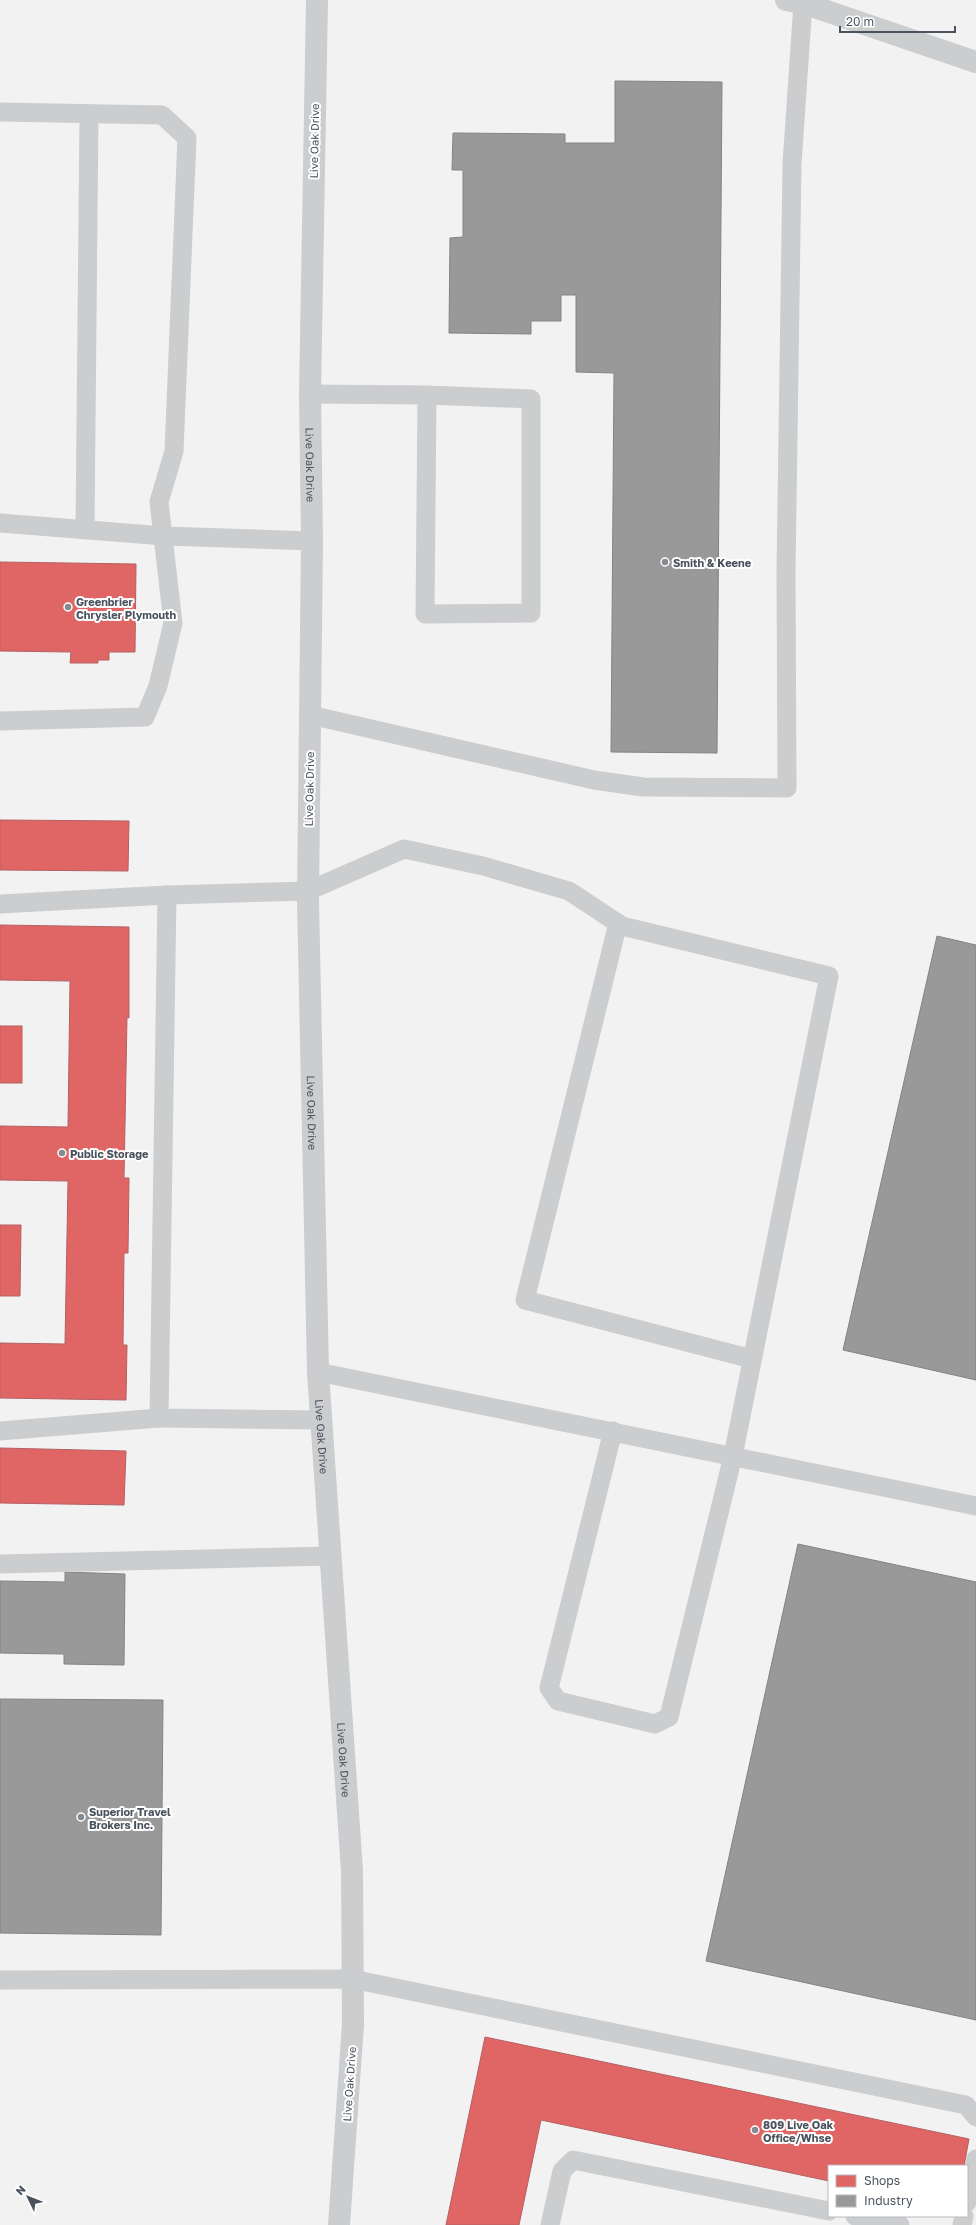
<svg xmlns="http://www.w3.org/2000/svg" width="976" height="2225" viewBox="0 0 976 2225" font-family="'Golos Text',sans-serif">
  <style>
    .shops { fill: #e06666; stroke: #b36063 }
    .industry { fill: #999; stroke: #818487 }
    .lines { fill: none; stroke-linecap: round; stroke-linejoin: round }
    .lane { stroke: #cccdcf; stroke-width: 19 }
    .street { stroke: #cccdcf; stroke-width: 22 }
    .poi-dot { fill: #858b91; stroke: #fff; stroke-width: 1.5 }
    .labels { text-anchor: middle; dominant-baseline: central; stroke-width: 4; stroke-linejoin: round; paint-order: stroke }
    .street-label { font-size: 11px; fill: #4a535d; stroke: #fff }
    .poi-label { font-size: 11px; font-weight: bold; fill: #4a535d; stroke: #fff; text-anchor: start }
  </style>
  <rect width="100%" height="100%" fill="#f2f2f2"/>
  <g class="shops">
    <polygon points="0,562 136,564 135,652 109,652 109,660 98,660 98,663 70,663 71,652 0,651"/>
    <polygon points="0,820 129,821 128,871 0,870"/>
    <polygon points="0,925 129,927 129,1018 127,1017 124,1178 129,1178 128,1253 124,1253 123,1345 127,1345 126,1400 0,1398 0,1343 65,1344 68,1181 0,1180 0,1126 68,1127 70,981 0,980"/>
    <rect x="0" y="1026" width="22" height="57"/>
    <polygon points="0,1225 21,1225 20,1296 0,1296"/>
    <polygon points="0,1448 126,1451 124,1505 0,1503"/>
    <polygon points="485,2037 969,2139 964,2166 829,2166 829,2181 541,2120 519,2225 446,2225"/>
  </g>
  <g class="industry">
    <polygon points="615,81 722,82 717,753 611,752 614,373 576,372 576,295 561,295 561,321 531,321 531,334 449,333 450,238 463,237 463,170 452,170 453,133 565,134 565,143 615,143"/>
    <polygon points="937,936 976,945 976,1380 843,1350"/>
    <polygon points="798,1544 976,1582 976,2020 706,1961"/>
    <polygon points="65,1572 125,1574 124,1665 64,1664 64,1654 0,1653 0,1581 65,1582"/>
    <polygon points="0,1699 163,1700 161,1935 0,1933"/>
  </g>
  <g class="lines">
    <g class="lane">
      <polyline points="0,112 162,115 187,138 174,451 159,502 173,623 158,686 145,717 0,721"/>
      <polyline points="310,394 427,395 531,399 531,613 425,614 427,395"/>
      <polyline points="0,523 164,536 312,541"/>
      <polyline points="85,530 89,114"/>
      <polyline points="310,715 594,780 643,787 787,788 786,572 792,164 803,3"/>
      <polyline points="0,904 167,895"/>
      <polyline points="618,923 525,1300 752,1359"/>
      <polyline points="318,1372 976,1506"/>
      <polyline points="321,1420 159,1418 167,895 308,891 404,849 483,866 569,891 622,926 829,976 733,1456 669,1717 655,1724 558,1701 549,1688 613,1431"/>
      <polyline points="0,1431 159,1418"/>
      <polyline points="0,1564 331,1556"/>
      <polyline points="0,1980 352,1979 966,2105 976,2117"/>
      <polyline points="967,2202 976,2159"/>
      <polyline points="855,2216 900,2225"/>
      <polyline points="550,2225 562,2171 573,2160 829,2211"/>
      <polyline points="962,2225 964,2216"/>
    </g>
    <g class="street">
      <path id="s1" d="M 317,0 L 310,394 L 312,541 L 308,899 L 318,1372 L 352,1871 L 353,2024 L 339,2225"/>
      <polyline points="786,0 803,3 976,62"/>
    </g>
  </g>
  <g class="poi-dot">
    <circle cx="665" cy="562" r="4"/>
    <circle cx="68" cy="607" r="4"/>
    <circle cx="62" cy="1153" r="4"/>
    <circle cx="81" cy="1817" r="4"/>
    <circle cx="755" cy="2130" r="4"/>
  </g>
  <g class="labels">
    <g class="street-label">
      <text transform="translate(314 141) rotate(-89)">Live Oak Drive</text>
      <text stroke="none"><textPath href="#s1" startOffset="465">Live Oak Drive</textPath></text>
      <text transform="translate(309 789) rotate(-89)">Live Oak Drive</text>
      <text stroke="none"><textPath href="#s1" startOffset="1113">Live Oak Drive</textPath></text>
      <text stroke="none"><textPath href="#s1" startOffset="1437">Live Oak Drive</textPath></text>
      <text stroke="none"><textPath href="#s1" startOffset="1761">Live Oak Drive</textPath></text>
      <text transform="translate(349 2084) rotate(-86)">Live Oak Drive</text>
    </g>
    <g class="poi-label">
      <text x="673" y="562">Smith &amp; Keene</text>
      <text x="76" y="601">Greenbrier<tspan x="76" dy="13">Chrysler Plymouth</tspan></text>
      <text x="70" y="1153">Public Storage</text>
      <text x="89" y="1811">Superior Travel<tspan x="89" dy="13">Brokers Inc.</tspan></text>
      <text x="763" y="2124">809 Live Oak<tspan x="763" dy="13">Office/Whse</tspan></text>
    </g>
  </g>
  <rect x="828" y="2165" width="140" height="52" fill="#ffffff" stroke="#b7babe"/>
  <rect x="836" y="2175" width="20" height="12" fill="#e06666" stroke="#b7babe"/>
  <text x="864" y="2185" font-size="12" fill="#4a535d">Shops</text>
  <rect x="836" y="2195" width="20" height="12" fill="#999999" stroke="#b7babe"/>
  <text x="864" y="2205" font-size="12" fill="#4a535d">Industry</text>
  <g transform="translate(28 2197) rotate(313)" stroke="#ffffff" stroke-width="3" paint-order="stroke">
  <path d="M0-3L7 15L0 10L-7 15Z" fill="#4a535d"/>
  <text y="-6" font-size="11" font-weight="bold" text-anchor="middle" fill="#4a535d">N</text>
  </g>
  <path d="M840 26v6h115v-6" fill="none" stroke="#4a535d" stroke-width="2"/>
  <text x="846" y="26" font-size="12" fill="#4a535d" stroke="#ffffff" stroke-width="3" paint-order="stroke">20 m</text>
</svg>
